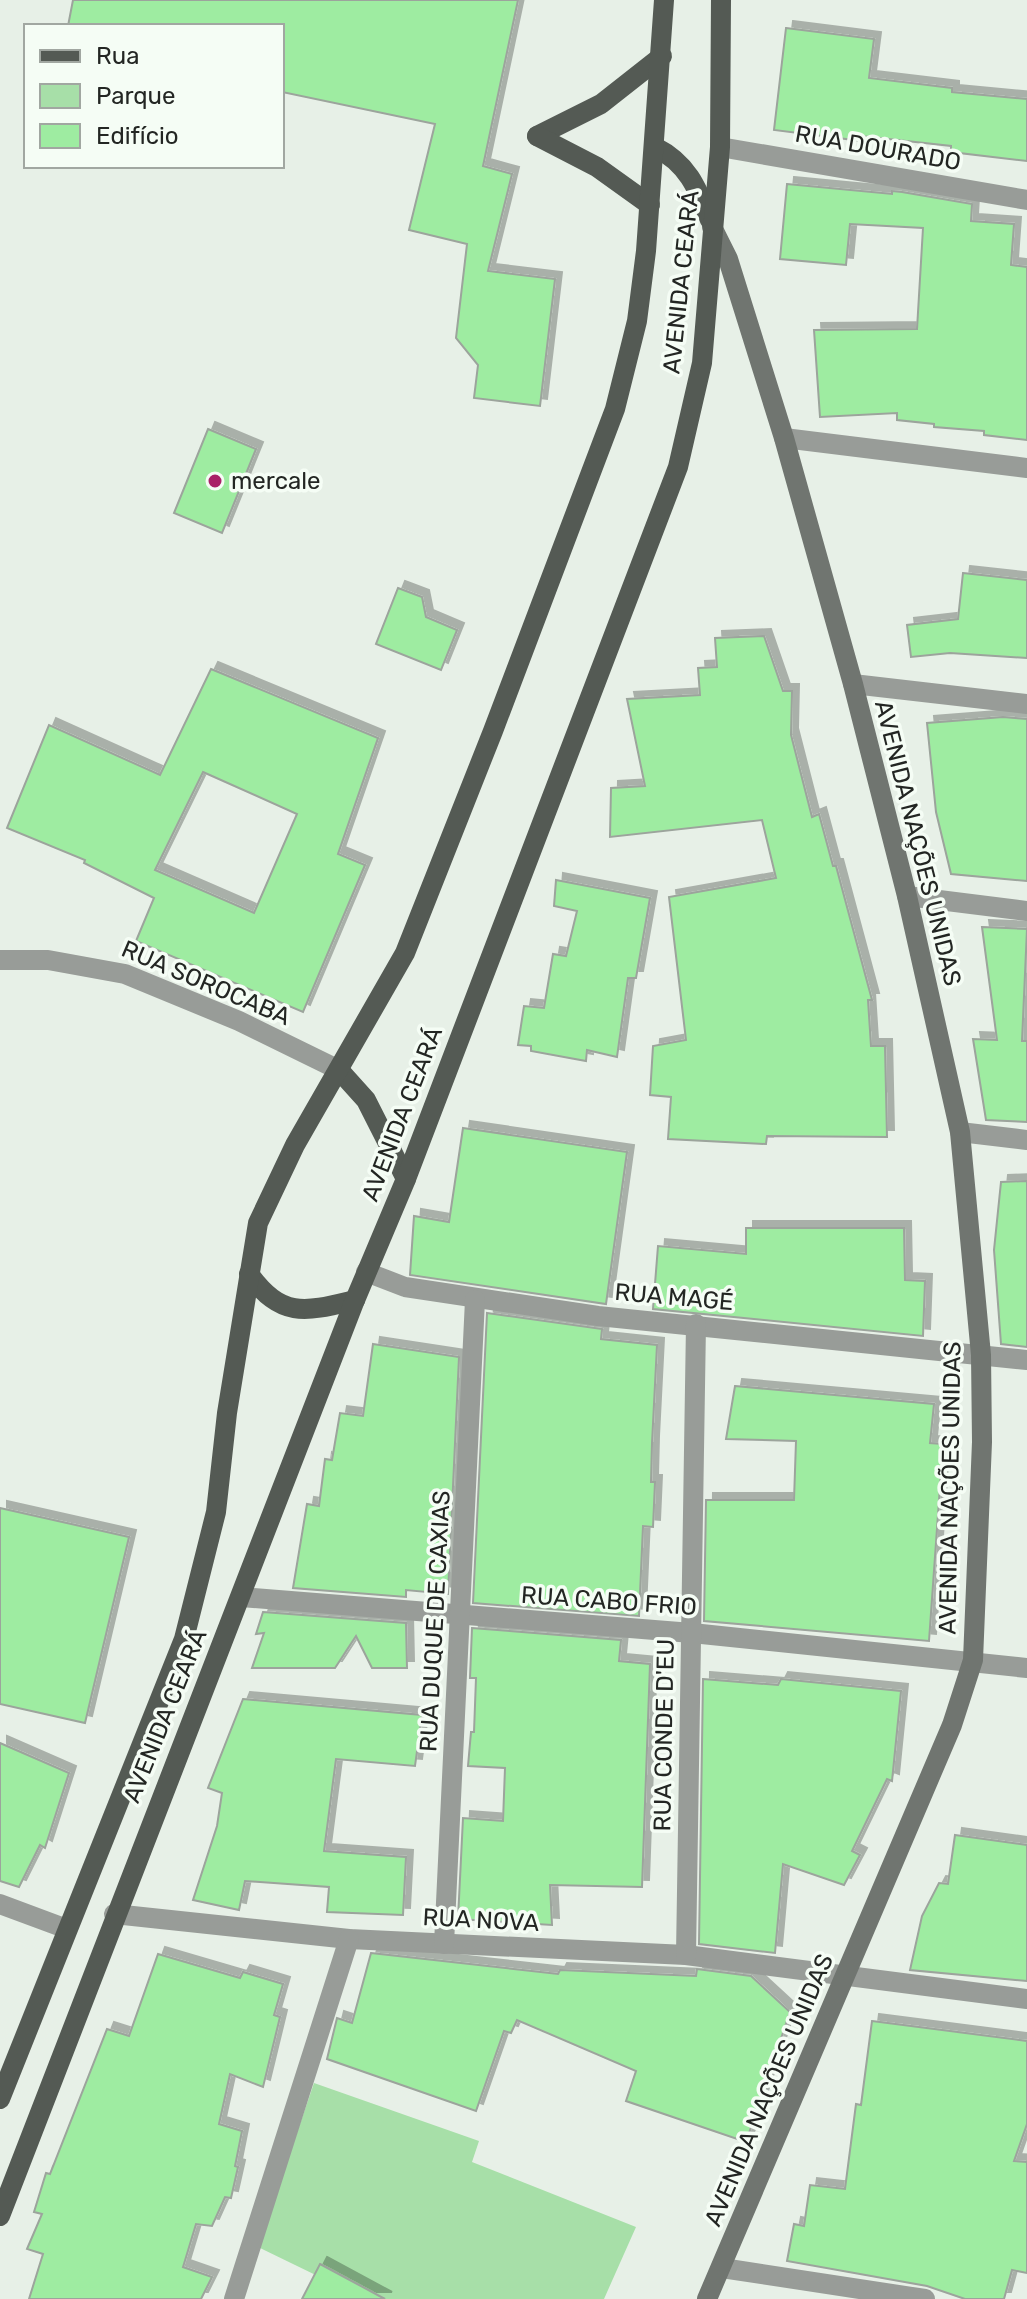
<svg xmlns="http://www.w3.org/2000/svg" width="1027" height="2299" viewBox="0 0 1027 2299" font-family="Rubik,sans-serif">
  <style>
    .green { fill: #a7dfa8 }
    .building { fill: #9eeca1; stroke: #9ca49c; stroke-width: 2; fill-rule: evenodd; filter: url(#shadow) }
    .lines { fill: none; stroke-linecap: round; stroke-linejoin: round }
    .street { stroke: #989c98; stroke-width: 20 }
    .secondary { stroke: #707570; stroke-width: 20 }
    .primary { stroke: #545a54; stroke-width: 20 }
    .poi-dot { fill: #a92167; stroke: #f5fdf5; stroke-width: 3 }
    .labels { text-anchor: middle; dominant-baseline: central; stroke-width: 7; stroke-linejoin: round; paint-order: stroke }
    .street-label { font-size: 24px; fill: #232623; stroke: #f5fdf5 }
    .poi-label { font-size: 24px; fill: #232623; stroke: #f5fdf5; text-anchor: start }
  </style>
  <defs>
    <filter id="shadow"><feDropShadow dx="7" dy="-7" stdDeviation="0" flood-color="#0004"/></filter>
  </defs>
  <rect width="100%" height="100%" fill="#e7f0e7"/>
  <polygon class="green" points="314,2083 479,2141 472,2162 636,2227 604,2299 365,2299 258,2247"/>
  <g class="building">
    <polygon points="73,0 518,0 483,166 512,174 488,271 555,279 540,406 474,398 478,365 456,338 467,244 409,230 435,124 282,92 282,26 68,26"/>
    <polygon points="786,28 874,39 869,78 952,88 952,92 1027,99 1027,161 951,152 951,146 862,136 862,141 774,130"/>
    <polygon points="787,184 892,194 892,191 902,192 972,204 971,221 1014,224 1011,265 1027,267 1027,440 984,435 984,431 934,427 934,424 897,420 897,413 820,417 814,330 917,329 923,228 850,224 846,265 780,259"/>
    <polygon points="208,429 256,449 222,533 174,513"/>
    <polygon points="963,573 1027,580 1027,658 950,653 911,657 907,625 958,619"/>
    <polygon points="398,588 422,597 426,617 457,630 441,670 376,644"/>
    <polygon points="764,636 783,691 792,691 791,735 812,817 819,814 833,866 836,866 872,1000 868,1000 871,1046 885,1046 887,1137 767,1136 766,1144 668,1139 671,1097 650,1095 653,1046 686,1040 669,897 776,878 762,820 610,837 611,788 645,786 627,699 700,695 698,668 717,667 715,638"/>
    <path d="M 211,669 L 378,738 L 338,854 L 365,865 L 303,1012 L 136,941 L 154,898 L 84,863 L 85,860 L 7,828 L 49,725 L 160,775 ZM 203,772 L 297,814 L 254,913 L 155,870 Z"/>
    <polygon points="1003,717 1027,719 1027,881 951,874 936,812 927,723"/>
    <polygon points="556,880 650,898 636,978 628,978 617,1057 587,1050 586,1061 531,1051 531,1046 518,1045 524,1006 544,1008 553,954 566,956 577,911 554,906"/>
    <polygon points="982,927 1027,929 1022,1041 1027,1041 1027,1122 986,1120 973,1039 997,1040"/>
    <polygon points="463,1128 627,1152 606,1304 410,1275 414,1216 449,1222"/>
    <polygon points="1027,1181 1027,1347 1001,1344 994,1250 1001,1182"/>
    <polygon points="746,1228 904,1228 905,1280 925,1281 923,1336 653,1309 658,1246 746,1254"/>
    <polygon points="487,1313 602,1329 601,1339 657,1345 652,1443 651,1482 655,1482 653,1527 643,1526 639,1616 473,1603"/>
    <polygon points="373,1344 459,1357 448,1594 406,1590 406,1597 293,1588 307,1504 319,1506 325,1459 332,1460 340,1413 363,1416"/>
    <polygon points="735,1386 934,1404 930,1443 943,1444 929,1641 704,1621 706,1500 794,1500 796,1441 726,1439"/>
    <polygon points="0,1508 129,1537 85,1723 0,1704"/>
    <polygon points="263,1612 406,1623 407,1668 372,1668 356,1636 335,1668 252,1668 264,1633 256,1634"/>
    <polygon points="472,1628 621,1640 619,1661 650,1664 642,1887 550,1885 552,1925 458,1919 463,1818 503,1821 505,1768 468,1766 471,1732 474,1732 476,1678 470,1678"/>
    <polygon points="703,1679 778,1685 781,1679 901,1691 892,1781 887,1779 852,1851 860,1855 844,1885 783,1864 775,1953 699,1944"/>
    <polygon points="243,1699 422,1715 415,1766 336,1759 324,1851 406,1857 403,1915 327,1912 329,1887 245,1881 239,1910 193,1900 217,1826 222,1793 208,1788"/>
    <polygon points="0,1743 69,1773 45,1848 40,1845 19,1887 0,1881"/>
    <polygon points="955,1835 1027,1845 1027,1981 910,1970 922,1916 939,1883 948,1884"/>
    <polygon points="371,1953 558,1974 560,1970 696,1976 697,1969 751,1976 790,2012 746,2142 626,2101 636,2071 517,2020 511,2033 504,2031 476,2111 327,2059 337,2018 352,2023"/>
    <polygon points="158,1954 240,1978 243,1972 283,1984 274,2015 280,2017 263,2087 230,2074 219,2124 242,2131 235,2166 238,2167 231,2198 225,2197 212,2226 196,2224 183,2267 212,2277 201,2299 29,2299 43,2254 27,2249 42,2214 34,2212 46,2173 50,2174 107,2029 129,2036"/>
    <polygon points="872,2021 1027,2041 1027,2124 1014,2161 1027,2162 1027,2273 1012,2270 1004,2299 965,2299 927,2286 787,2261 794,2224 804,2226 810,2185 845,2189 856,2104 861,2105"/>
    <polygon points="320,2264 385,2299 302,2299"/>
  </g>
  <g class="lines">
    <g class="street">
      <polyline points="720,147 1027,200"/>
      <polyline points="784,438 1027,468"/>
      <polyline points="853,684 1027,704"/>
      <polyline points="907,896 1027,911"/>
      <polyline points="0,960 48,960 125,974 239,1021 339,1070"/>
      <polyline points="960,1132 1027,1140"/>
      <polyline points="366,1272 405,1287 598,1316 1027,1360"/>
      <polyline points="241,1597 692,1633 1027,1668"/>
      <polyline points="0,1904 67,1929"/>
      <polyline points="114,1914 349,1939 686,1955 1027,1999"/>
      <polyline points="444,1944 475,1300"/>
      <polyline points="686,1955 696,1324"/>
      <polyline points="722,2268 925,2299"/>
      <polyline points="234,2299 349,1939"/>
    </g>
    <polyline class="secondary" points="707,2299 952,1725 973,1660 982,1442 981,1355 960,1132 907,896 853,684 784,438 728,259 712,227"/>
    <g class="primary">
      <polyline points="537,136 601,104 662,56"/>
      <polyline points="537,136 597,167 650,205"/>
      <path d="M 655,147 C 687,163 697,187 710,220"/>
      <polyline points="339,1070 366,1100 406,1179"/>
      <path d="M 249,1274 C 282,1319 305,1312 355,1300"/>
      <polyline points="0,2099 184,1639 216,1512 227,1413 258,1223 295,1145 405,953 493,731 615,409 637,321 646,251 664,0"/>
      <polyline points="0,2216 355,1300 406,1179 678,467 702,363 720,147 721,0"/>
    </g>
  </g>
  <circle class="poi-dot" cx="215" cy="481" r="8"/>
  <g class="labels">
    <g class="street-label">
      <text transform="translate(878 148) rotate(10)">RUA DOURADO</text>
      <text transform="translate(681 282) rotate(-84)">AVENIDA CEARÁ</text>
      <text transform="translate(918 843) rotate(76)">AVENIDA NAÇÕES UNIDAS</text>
      <text transform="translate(206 983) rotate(23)">RUA SOROCABA</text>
      <text transform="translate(402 1114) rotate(-69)">AVENIDA CEARÁ</text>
      <text transform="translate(674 1297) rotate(5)">RUA MAGÉ</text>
      <text transform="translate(950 1488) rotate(-89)">AVENIDA NAÇÕES UNIDAS</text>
      <text transform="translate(609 1601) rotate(4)">RUA CABO FRIO</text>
      <text transform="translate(435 1621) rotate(-87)">RUA DUQUE DE CAXIAS</text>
      <text transform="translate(165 1716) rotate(-68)">AVENIDA CEARÁ</text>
      <text transform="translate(664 1735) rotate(-89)">RUA CONDE D'EU</text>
      <text transform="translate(481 1920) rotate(3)">RUA NOVA</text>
      <text transform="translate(769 2090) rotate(-67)">AVENIDA NAÇÕES UNIDAS</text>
    </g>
    <g class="poi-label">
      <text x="231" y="481">mercale</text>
    </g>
  </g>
  <rect x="24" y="24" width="260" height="144" fill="#f5fdf5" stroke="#a1a7a1" stroke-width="2"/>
  <rect x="40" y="50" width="40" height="12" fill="#545a54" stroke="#a1a7a1" stroke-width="2"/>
  <text x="96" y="64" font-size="24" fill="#232623">Rua</text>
  <rect x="40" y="84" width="40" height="24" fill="#a7dfa8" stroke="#a1a7a1" stroke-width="2"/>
  <text x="96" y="104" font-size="24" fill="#232623">Parque</text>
  <rect x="40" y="124" width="40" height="24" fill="#9eeca1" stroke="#a1a7a1" stroke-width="2"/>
  <text x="96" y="144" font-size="24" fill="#232623">Edifício</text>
</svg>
